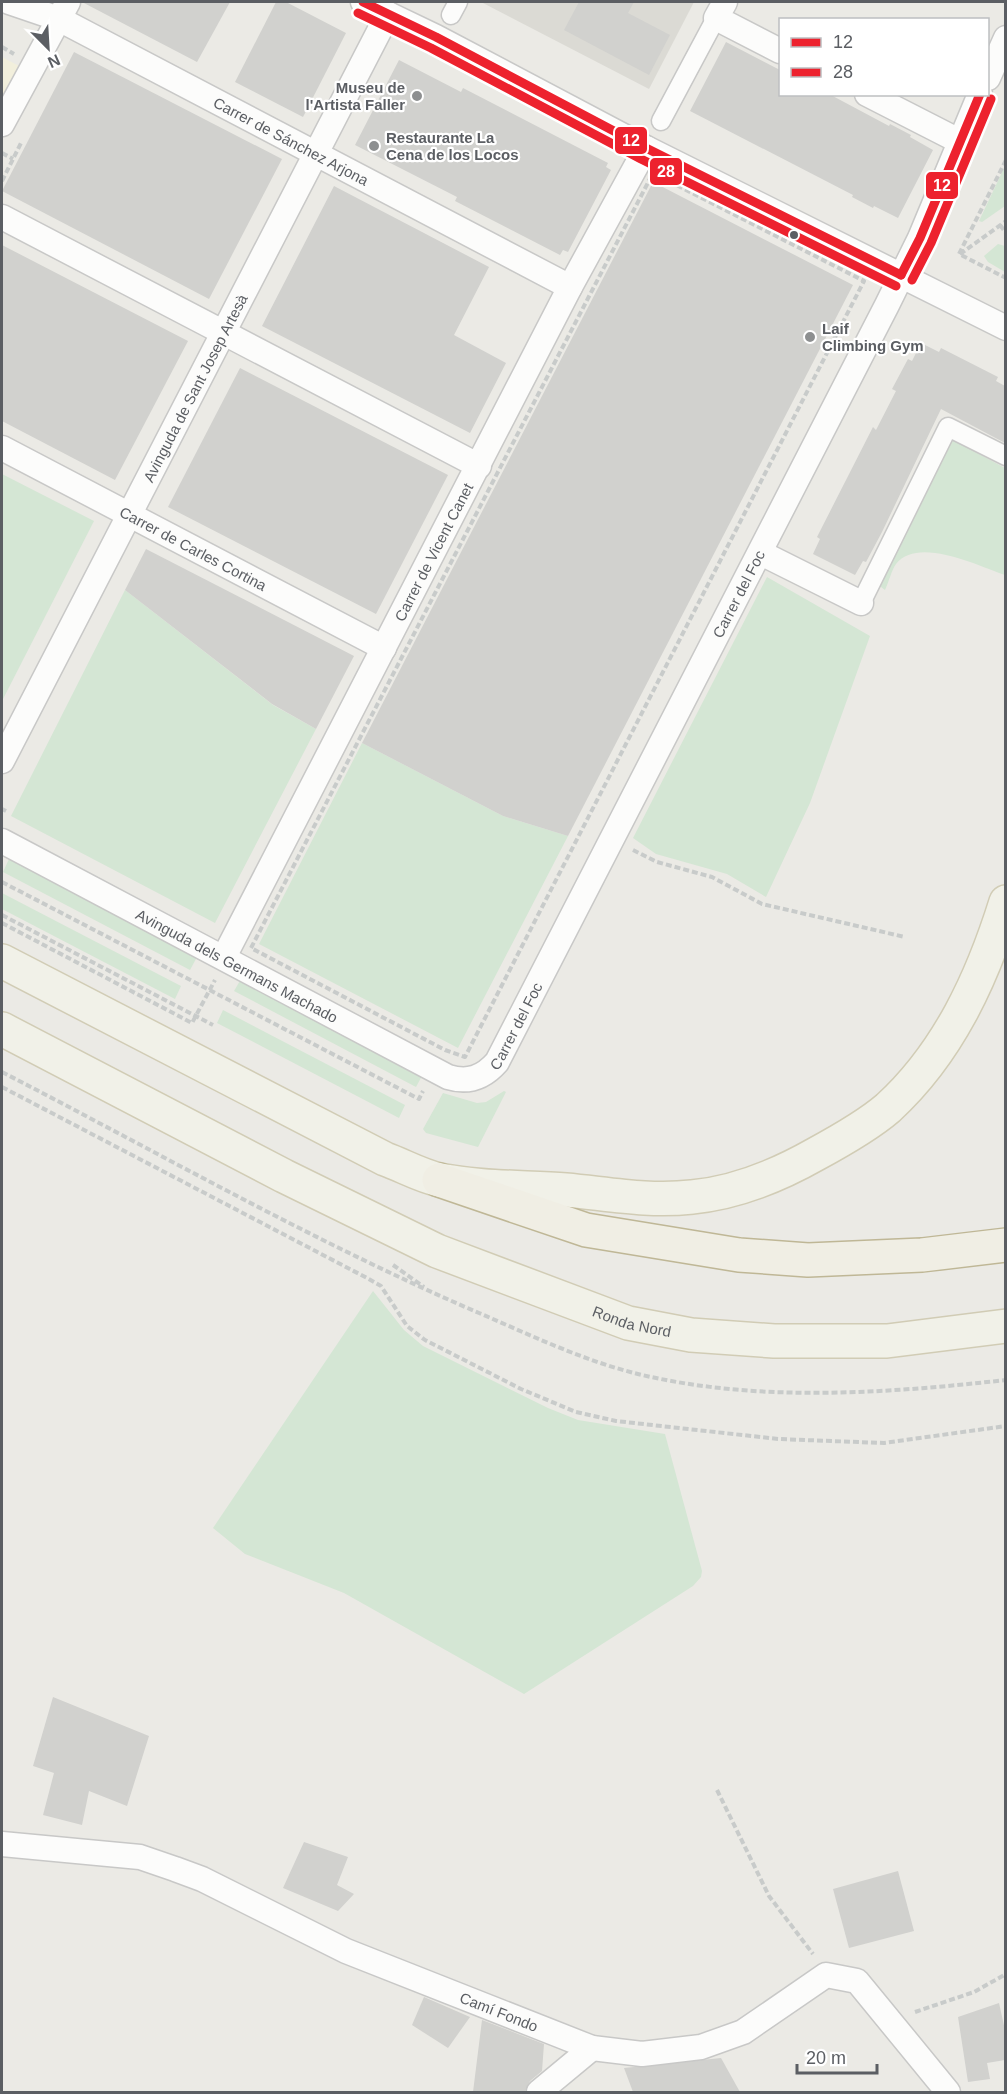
<svg xmlns="http://www.w3.org/2000/svg" width="1007" height="2094" viewBox="0 0 1007 2094" font-family="Helvetica,sans-serif">
  <style>
    .education { fill: #dbdad4 }
    .green { fill: #d4e6d4 }
    .sand { fill: #f2efdc }
    .building { fill: #d1d1ce }
    .lines { fill: none; stroke-linecap: round; stroke-linejoin: round }
    .pedestrian-casing { stroke: #c8c8c7; stroke-width: 21 }
    .minor-casing { stroke: #c8c8c7; stroke-width: 27 }
    .primary-casing { stroke: #d1ccb5; stroke-width: 36 }
    .trunk-casing { stroke: #bfb796; stroke-width: 36 }
    .path { stroke: #c8cbca; stroke-width: 4; stroke-dasharray: 6 3; stroke-linecap: butt }
    .pedestrian { stroke: #fcfcfb; stroke-width: 18 }
    .minor { stroke: #fcfcfb; stroke-width: 24 }
    .primary { stroke: #f1f1e8; stroke-width: 33 }
    .trunk { stroke: #f0eee4; stroke-width: 33 }
    .bus-1-casing { stroke: #fff; stroke-width: 14 }
    .bus-2-casing { stroke: #fff; stroke-width: 14 }
    .bus-1 { stroke: #ed222e; stroke-width: 9 }
    .bus-2 { stroke: #ed222e; stroke-width: 9 }
    .poi-dot { fill: #8d8f90; stroke: #fff; stroke-width: 2 }
    .bus-dot { fill: #5b5e63; stroke: #fff; stroke-width: 2 }
    .labels { text-anchor: middle; dominant-baseline: central; stroke-width: 4.5; stroke-linejoin: round; paint-order: stroke }
    .poi-label { font-size: 15px; font-weight: bold; fill: #5b5e63; stroke: #fff; text-anchor: start }
    .street-label { font-size: 15px; fill: #5b5e63; stroke: #fff }
    .line-badge { stroke: #fff; stroke-width: 2 }
    .badge-label { font-size: 16px; text-anchor: middle; font-weight: bold; fill: #fff }
  </style>
  <rect width="100%" height="100%" fill="#ebeae5"/>
  <polygon class="education" points="481,2 694,2 649,89"/>
  <g class="green">
    <polygon points="1005,166 1005,206 982,222 979,221"/>
    <polygon points="998,244 1005,246 1005,272 988,262 984,256"/>
    <path d="M 953,440 L 1005,468 L 1005,575 C 978,566 918,536 896,564 C 891,571 889,582 885,590 L 877,584 Z"/>
    <polygon points="2,474 94,521 2,701"/>
    <polygon points="767,577 870,636 810,803 766,897 727,874 656,854 633,838"/>
    <polygon points="125,590 273,705 316,729 215,923 11,816"/>
    <polygon points="362,743 503,816 568,836 458,1048 259,944"/>
    <polygon points="9,859 197,957 190,970 3,872"/>
    <polygon points="2,893 181,986 175,999 2,909"/>
    <polygon points="241,979 423,1074 416,1087 234,991"/>
    <polygon points="223,1010 405,1105 399,1118 217,1023"/>
    <polygon points="504,1091 506,1092 478,1147 426,1133 423,1129 443,1093 477,1103 486,1102"/>
    <polygon points="373,1291 404,1330 423,1346 548,1408 578,1420 665,1434 702,1571 701,1577 693,1586 524,1694 344,1593 245,1554 213,1528"/>
  </g>
  <polygon class="sand" points="2,57 19,66 2,99"/>
  <g class="building">
    <polygon points="82,2 230,2 197,62"/>
    <polygon points="276,2 286,2 346,33 303,117 235,82"/>
    <polygon points="579,2 634,2 628,13 670,35 649,75 564,30"/>
    <polygon points="726,42 780,70 780,94 829,94 889,126 890,124 911,135 910,137 933,150 898,218 874,206 873,208 852,197 853,195 690,111"/>
    <polygon points="74,52 282,159 209,299 2,191"/>
    <polygon points="399,60 461,92 463,88 608,163 606,167 611,170 568,252 563,250 560,255 455,201 457,197 355,145"/>
    <polygon points="653,182 853,285 568,836 503,816 362,743"/>
    <polygon points="334,186 489,267 454,335 506,363 470,433 262,326"/>
    <polygon points="2,245 188,341 115,480 2,421"/>
    <polygon points="921,343 939,352 941,348 998,377 996,381 1005,386 1005,443 941,409 882,532 866,562 863,561 855,575 813,554 820,539 817,537 873,427 876,430 896,391 892,389 908,359 912,361"/>
    <polygon points="240,368 448,475 376,614 168,507"/>
    <polygon points="146,549 354,656 316,729 272,704 125,590"/>
    <polygon points="53,1697 149,1736 127,1806 89,1791 82,1825 43,1815 54,1773 33,1766"/>
    <polygon points="304,1842 348,1857 337,1885 354,1894 338,1911 283,1888"/>
    <polygon points="898,1871 914,1931 849,1948 833,1889"/>
    <polygon points="424,1997 470,2017 448,2048 412,2025"/>
    <polygon points="999,2003 1005,2030 1005,2060 987,2063 990,2079 968,2082 958,2017"/>
    <polygon points="482,2020 544,2044 542,2071 530,2081 525,2092 473,2092"/>
    <polygon points="721,2058 740,2092 633,2092 624,2068"/>
  </g>
  <g class="lines">
    <g class="pedestrian-casing">
      <g id="pedestrian">
        <polyline points="451,15 458,2"/>
        <polyline points="661,121 716,18"/>
        <polyline points="861,603 948,427 1006,456"/>
      </g>
    </g>
    <g class="minor-casing">
      <g id="minor">
        <path id="s1" d="M 9,2 L 59,19 L 570,287"/>
        <polyline points="363,2 436,37 646,148 1006,328"/>
        <polyline points="725,2 716,18 780,51"/>
        <polyline points="988,78 1006,38"/>
        <polyline points="867,94 959,141"/>
        <polyline points="2,124 68,2"/>
        <polyline points="2,217 479,466"/>
        <path id="s2" d="M 2,448 L 384,648"/>
        <polyline points="761,553 861,603"/>
        <path id="s3" d="M 2,761 L 388,14"/>
        <path id="s4" d="M 2,841 L 448,1077 C 468,1083 483,1078 497,1062 L 887,305 L 920,238 L 980,94"/>
        <path id="s5" d="M 224,957 L 570,287 L 646,148"/>
        <path id="s6" d="M 2,1844 L 140,1857 L 175,1869 L 202,1879 L 346,1951 L 592,2048 L 642,2054 L 701,2047 L 743,2032 L 826,1975 L 857,1981 L 948,2092"/>
        <polyline points="539,2092 592,2048"/>
      </g>
    </g>
    <g class="primary-casing">
      <g id="primary">
        <path d="M 2,961 L 385,1159 C 402,1165 421,1176 440,1180 C 479,1188 526,1187 566,1190 C 609,1194 649,1202 692,1197 C 735,1193 779,1175 816,1154 C 840,1141 867,1126 888,1108 C 948,1053 982,979 1006,902"/>
        <path id="s7" d="M 2,1029 L 284,1176 L 437,1251 L 628,1323 L 691,1335 L 774,1341 L 887,1341 L 1006,1326"/>
      </g>
    </g>
    <g class="trunk-casing">
      <polyline id="trunk" points="439,1180 586,1230 739,1255 808,1260 922,1255 1006,1245"/>
    </g>
    <g class="path">
      <polyline points="2,47 14,54"/>
      <polyline points="2,153 13,159"/>
      <polyline points="1006,160 959,254 1006,278"/>
      <polygon points="653,173 864,281 465,1057 445,1050 251,948"/>
      <polyline points="2,181 22,141"/>
      <polyline points="1000,225 1006,233"/>
      <polyline points="960,254 1006,221"/>
      <polyline points="2,809 6,811"/>
      <polyline points="633,850 657,862 712,877 762,904 905,937"/>
      <polyline points="2,882 419,1099 423,1091"/>
      <polyline points="2,915 213,1025"/>
      <polyline points="2,923 192,1023 215,980"/>
      <path d="M 2,1072 C 159,1153 316,1243 479,1313 C 535,1337 590,1364 651,1377 C 767,1402 888,1393 1006,1380"/>
      <polyline points="2,1087 367,1278 381,1286 407,1326 425,1340 521,1389 576,1412 616,1421 778,1439 884,1443 1006,1426"/>
      <polyline points="393,1265 424,1287"/>
      <polyline points="717,1790 769,1896 813,1954"/>
      <polyline points="915,2012 974,1992 1006,1974"/>
    </g>
    <use href="#pedestrian" class="pedestrian"/>
    <use href="#minor" class="minor"/>
    <use href="#primary" class="primary"/>
    <use href="#trunk" class="trunk"/>
    <g class="bus-1-casing">
      <g id="bus-1">
        <polyline points="363,2 436,37 646,148 901,275"/>
        <polyline points="901,275 920,238 980,94"/>
      </g>
    </g>
    <g class="bus-2-casing">
      <g id="bus-2">
        <polyline points="358,13 431,48 641,159 896,286"/>
        <polyline points="912,280 931,243 991,99"/>
      </g>
    </g>
    <use href="#bus-1" class="bus-1"/>
    <use href="#bus-2" class="bus-2"/>
  </g>
  <g class="poi-dot">
    <circle cx="417" cy="96" r="6"/>
    <circle cx="374" cy="146" r="6"/>
    <circle cx="810" cy="337" r="6"/>
  </g>
  <circle class="bus-dot" cx="794" cy="235" r="5"/>
  <g class="labels">
    <g class="poi-label">
      <text x="405" y="87" text-anchor="end">Museu de<tspan x="405" dy="17">l'Artista Faller</tspan></text>
      <text x="386" y="137">Restaurante La<tspan x="386" dy="17">Cena de los Locos</tspan></text>
      <text x="822" y="328">Laif<tspan x="822" dy="17">Climbing Gym</tspan></text>
    </g>
    <g class="street-label">
      <text stroke="none"><textPath href="#s1" startOffset="315">Carrer de Sánchez Arjona</textPath></text>
      <text stroke="none"><textPath href="#s3" startOffset="420">Avinguda de Sant Josep Artesà</textPath></text>
      <text stroke="none"><textPath href="#s2" startOffset="216">Carrer de Carles Cortina</textPath></text>
      <text stroke="none"><textPath href="#s5" startOffset="456">Carrer de Vicent Canet</textPath></text>
      <text stroke="none"><textPath href="#s4" startOffset="1086">Carrer del Foc</textPath></text>
      <text stroke="none"><textPath href="#s4" startOffset="266">Avinguda dels Germans Machado</textPath></text>
      <text stroke="none"><textPath href="#s4" startOffset="600">Carrer del Foc</textPath></text>
      <text stroke="none"><textPath href="#s7" startOffset="696">Ronda Nord</textPath></text>
      <text stroke="none"><textPath href="#s6" startOffset="530">Camí Fondo</textPath></text>
    </g>
  </g>
  <g class="line-badge">
    <rect x="614" y="126" width="34" height="29" rx="6" fill="#ed222e"/>
    <rect x="649" y="157" width="34" height="29" rx="6" fill="#ed222e"/>
    <rect x="925" y="171" width="34" height="29" rx="6" fill="#ed222e"/>
  </g>
  <g class="badge-label">
    <text x="631" y="146">12</text>
    <text x="666" y="177">28</text>
    <text x="942" y="191">12</text>
  </g>
  <rect width="1007" height="2094" fill="none" stroke="#5b5e63" stroke-width="6"/>
  <rect x="779" y="18" width="210" height="78" fill="#ffffff" stroke="#bdbfc1" stroke-width="1.5"/>
  <rect x="791" y="38" width="30" height="9" fill="#ed222e" stroke="#bdbfc1" stroke-width="1.5"/>
  <text x="833" y="48" font-size="18" fill="#5b5e63">12</text>
  <rect x="791" y="68" width="30" height="9" fill="#ed222e" stroke="#bdbfc1" stroke-width="1.5"/>
  <text x="833" y="78" font-size="18" fill="#5b5e63">28</text>
  <g transform="translate(48 48) rotate(156)" stroke="#ffffff" stroke-width="4.5" paint-order="stroke">
  <path d="M0-4.5L10 22L0 15L-10 22Z" fill="#5b5e63"/>
  <text y="-9" font-size="16" font-weight="bold" text-anchor="middle" fill="#5b5e63">N</text>
  </g>
  <path d="M797 2064v9h80v-9" fill="none" stroke="#5b5e63" stroke-width="3"/>
  <text x="806" y="2064" font-size="18" fill="#5b5e63" stroke="#ffffff" stroke-width="4.5" paint-order="stroke">20 m</text>
</svg>
